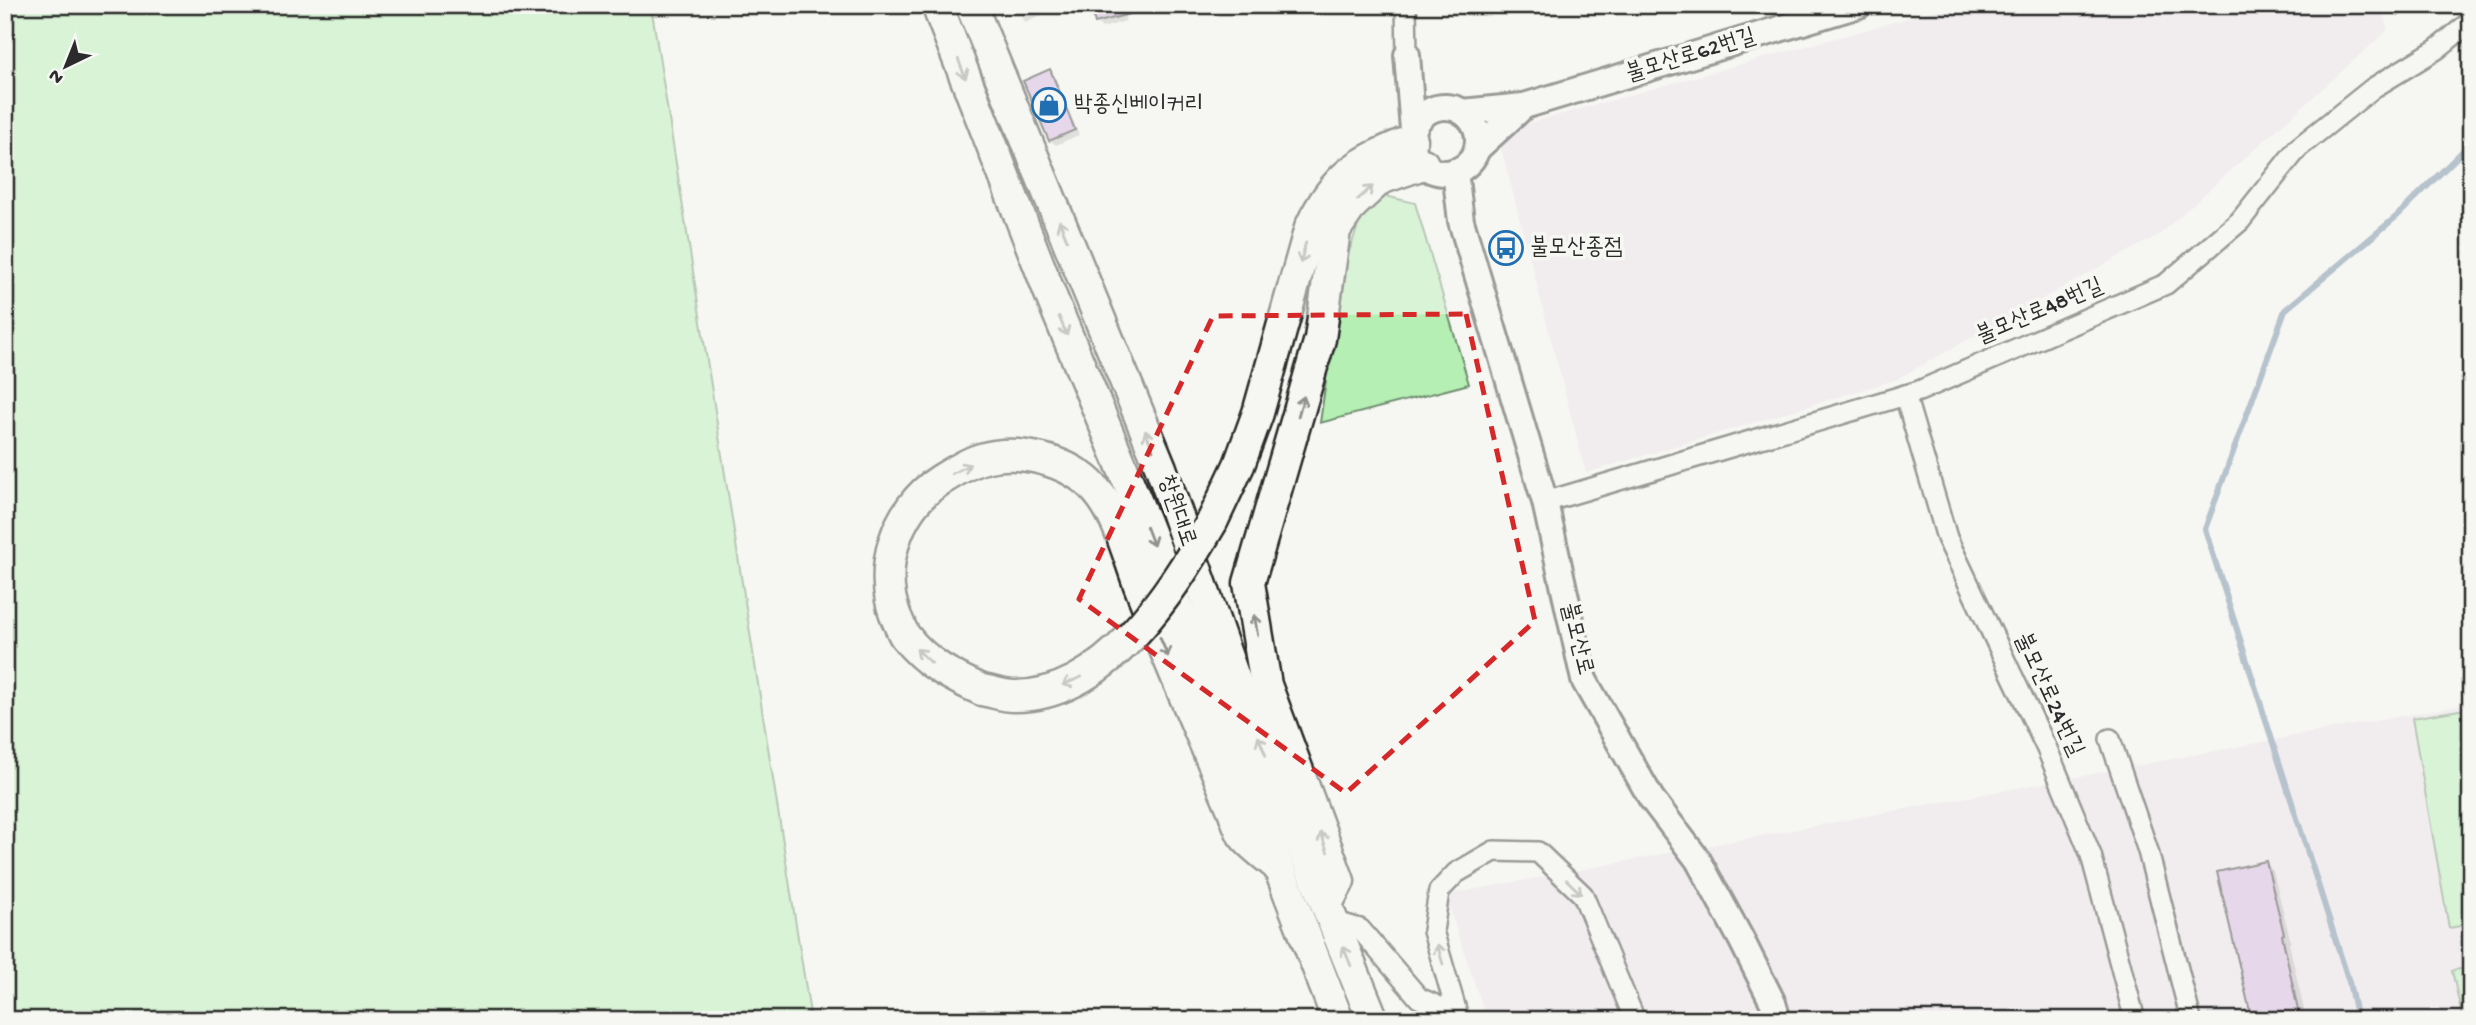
<svg xmlns="http://www.w3.org/2000/svg" width="2476" height="1025" viewBox="0 0 2476 1025" font-family="'Gochi Hand','Poor Story',sans-serif">
  <style>
    .built { fill: #ece2ec }
    .green { fill: #b5efb3; stroke: #708d6f; stroke-width: 2 }
    .shadow { fill: #0003 }
    .lines { fill: none; stroke-linecap: round; stroke-linejoin: round }
    .stream { stroke: #68849e; stroke-width: 6 }
    .building { fill: #d3b3df; stroke: #2b2b2b; stroke-width: 2 }
    .minor-casing { stroke: #2b2b2b; stroke-width: 24 }
    .tertiary-casing { stroke: #2b2b2b; stroke-width: 30 }
    .primary-casing { stroke: #2b2b2b; stroke-width: 35 }
    .minor { stroke: #f6f6f2; stroke-width: 19 }
    .tertiary { stroke: #f6f6f2; stroke-width: 24 }
    .primary { stroke: #f6f6f2; stroke-width: 30 }
    .primary-bridge-casing { stroke: #2b2b2b; stroke-width: 35; stroke-linecap: butt }
    .primary-bridge { stroke: #f6f6f2; stroke-width: 30 }
    .oneway { stroke: #90908e }
    .marked { fill: none; stroke: #d62828; stroke-width: 5; stroke-dasharray: 14 9; stroke-linejoin: round }
    .labels { text-anchor: middle; dominant-baseline: central; stroke-width: 7; stroke-linejoin: round; paint-order: stroke }
    .street-label { font-size: 23px; fill: #2b2b2b; stroke: #f6f6f2 }
    .poi-label { font-size: 23px; fill: #2b2b2b; stroke: #f6f6f2; text-anchor: start }
  </style>
  <rect width="100%" height="100%" fill="#f6f6f2"/>
  <filter id="ink" filterUnits="userSpaceOnUse"><feTurbulence type="fractalNoise" baseFrequency=".0143" numOctaves="2"/><feDisplacementMap in="SourceGraphic" scale="14" xChannelSelector="R" yChannelSelector="G"/><feConvolveMatrix kernelMatrix="1 2 1 2 8 2 1 2 1" color-interpolation-filters="sRGB"/></filter>
  <g filter="url(#ink)">
    <g class="built">
      <polygon points="1955,5 2381,5 2388,30 2160,234 1895,380 1586,473 1497,132"/>
      <polygon points="2471,703 2471,1020 1487,1020 1445,895"/>
    </g>
    <g class="green">
      <polygon points="5,5 651,5 811,1020 5,1020"/>
      <polygon points="1385,196 1415,203 1469,384 1320,423 1340,278 1361,217"/>
      <polygon points="2471,708 2471,924 2449,928 2412,718"/>
      <polygon points="2471,966 2471,1020 2463,1020 2452,971"/>
    </g>
    <g class="shadow">
      <polygon points="1014,5 1045,5 1048,12 1026,23"/>
      <polygon points="1122,5 1126,21 1102,28 1096,22"/>
      <polygon points="1049,72 1055,77 1079,135 1056,145 1050,140"/>
      <polygon points="2265,863 2273,871 2291,942 2289,943 2305,1014 2312,1020 2254,1020"/>
    </g>
    <g class="lines">
      <polyline class="stream" points="2357,1020 2349,982 2205,529 2285,310 2397,216 2471,143"/>
    </g>
    <g class="building">
      <polygon points="1090,5 1141,5 1141,11 1095,23"/>
      <polygon points="1050,69 1075,130 1049,141 1023,81"/>
      <polygon points="2266,861 2284,934 2282,935 2300,1020 2252,1020 2217,872"/>
    </g>
    <g class="lines">
      <g class="minor-casing">
        <g id="minor">
          <polyline points="1406,5 1407,55"/>
          <polyline points="1905,395 1947,538 2047,749 2091,855 2135,1020"/>
          <polyline points="1545,502 1919,391 2166,284 2240,221 2298,148 2373,88 2437,49 2471,21"/>
          <polyline points="2110,739 2148,851 2191,1020"/>
          <polyline points="1333,921 1360,929 1419,998 1458,1015 1456,1020"/>
          <polyline points="1459,1020 1433,931 1439,891 1456,873 1494,851 1538,852 1583,895 1635,1020"/>
        </g>
      </g>
      <g class="tertiary-casing">
        <g id="tertiary">
          <polyline points="1407,55 1413,130"/>
          <circle cx="1445" cy="140" r="33"/>
          <polyline points="1462,112 1524,106 1859,5"/>
          <polyline points="1477,149 1524,106"/>
          <polyline points="1455,171 1461,221 1545,502 1584,680 1651,798 1698,860 1741,939 1773,1003 1778,1020"/>
        </g>
      </g>
      <g class="primary-casing">
        <g id="primary">
          <polyline points="937,5 1053,301 1145,522 1338,1020"/>
          <polyline points="971,5 1161,468 1236,683 1373,1020"/>
          <path d="M 1212,522 L 1239,465 L 1258,413 L 1310,228 C 1335,174 1359,162 1412,140"/>
          <path d="M 982,690 C 953,677 925,663 905,636 C 901,630 899,623 896,617 C 877,569 896,509 939,481 C 952,473 967,463 981,459 C 1018,448 1069,460 1095,489 C 1118,514 1127,553 1139,585 C 1161,642 1186,699 1210,756 C 1218,774 1225,792 1233,810 C 1236,818 1239,828 1243,835 C 1250,845 1265,855 1274,863"/>
          <polyline points="1330,898 1339,881 1266,685 1249,583 1320,339 1335,230 1352,205 1380,179 1423,164"/>
        </g>
      </g>
      <use href="#minor" class="minor"/>
      <use href="#tertiary" class="tertiary"/>
      <use href="#primary" class="primary"/>
      <g class="primary-bridge-casing">
        <path id="primary-bridge" d="M 982,690 C 993,692 1004,696 1014,696 C 1106,697 1172,591 1212,522"/>
      </g>
      <use href="#primary-bridge" class="primary-bridge"/>
    </g>
    <defs><path id="oneway-shaft" d="M-6 0H5M1.5-3L5.5 0L1.5 3" fill="none" stroke-width="1.6" stroke-linecap="round" stroke-linejoin="round" transform="scale(1.75)"/></defs>
    <g class="oneway">
      <use href="#oneway-shaft" transform="translate(962 69) rotate(69)"/>
      <use href="#oneway-shaft" transform="translate(1365 193) rotate(-42)"/>
      <use href="#oneway-shaft" transform="translate(1063 230) rotate(-112)"/>
      <use href="#oneway-shaft" transform="translate(1303 253) rotate(105)"/>
      <use href="#oneway-shaft" transform="translate(1063 326) rotate(67)"/>
      <use href="#oneway-shaft" transform="translate(1301 406) rotate(-74)"/>
      <use href="#oneway-shaft" transform="translate(1149 440) rotate(-112)"/>
      <use href="#oneway-shaft" transform="translate(961 469) rotate(-27)"/>
      <use href="#oneway-shaft" transform="translate(1150 536) rotate(69)"/>
      <use href="#oneway-shaft" transform="translate(1256 625) rotate(-99)"/>
      <use href="#oneway-shaft" transform="translate(1164 647) rotate(67)"/>
      <use href="#oneway-shaft" transform="translate(924 656) rotate(-136)"/>
      <use href="#oneway-shaft" transform="translate(1072 681) rotate(157)"/>
      <use href="#oneway-shaft" transform="translate(1262 746) rotate(-112)"/>
      <use href="#oneway-shaft" transform="translate(1324 842) rotate(-110)"/>
      <use href="#oneway-shaft" transform="translate(1574 887) rotate(44)"/>
      <use href="#oneway-shaft" transform="translate(1440 954) rotate(-106)"/>
      <use href="#oneway-shaft" transform="translate(1347 956) rotate(-112)"/>
    </g>
  </g>
  <path d="M0 0H2476V1025H0ZM 1466,314 L 1535,621 L 1346,793 L 1079,599 L 1213,316 Z" fill="#f6f6f2" fill-opacity=".55" fill-rule="evenodd"/>
  <path class="marked" d="M 1466,314 L 1535,621 L 1346,793 L 1079,599 L 1213,316 Z"/>
  <defs>
    <g id="shop-ring" transform="scale(1.75)"><circle r="9.5" fill="#f6f6f2" stroke="#1f6fb2" stroke-width="1.5"/><path d="M-5-2.5h2.3a2.7 3.5 0 0 1 5.4 0H5L5.5 6h-11ZM-1.5-2.5h3a1.5 2.3 0 0 0-3 0Z" fill="#1f6fb2"/></g>
    <g id="bus-ring" transform="scale(1.75)"><circle r="9.5" fill="#f6f6f2" stroke="#1f6fb2" stroke-width="1.5"/><path d="M-5-6H5V4H4V6H2V4H-2V6H-4V4H-5ZM-3.5-4V0h7V-4ZM-3.5 1.2v1.5H-2V1.2ZM2 1.2v1.5H3.5V1.2Z" fill="#1f6fb2"/></g>
  </defs>
  <g fill-rule="evenodd">
    <use href="#shop-ring" x="1049" y="105"/>
    <use href="#bus-ring" x="1506" y="248"/>
  </g>
  <g class="labels">
    <g class="street-label">
      <text transform="translate(1691 56) rotate(-17)">불모산로62번길</text>
      <text transform="translate(2040 312) rotate(-23)">불모산로48번길</text>
      <text transform="translate(1176 511) rotate(71)">창원대로</text>
      <text transform="translate(1576 639) rotate(76)">불모산로</text>
      <text transform="translate(2048 695) rotate(65)">불모산로24번길</text>
    </g>
    <g class="poi-label">
      <text x="1074" y="105">박종신베이커리</text>
      <text x="1530" y="248">불모산종점</text>
    </g>
  </g>
  <rect width="2476" height="1025" fill="none" stroke="#f6f6f2" stroke-width="28"/>
  <rect x="14" y="14" width="2448" height="997" fill="none" stroke="#2b2b2b" stroke-width="2.5" filter="url(#ink)"/>
  <g transform="translate(66 66) rotate(223)" stroke="#f6f6f2" stroke-width="5" paint-order="stroke">
  <path d="M0-5L12 26L0 18L-12 26Z" fill="#2b2b2b"/>
  <text y="-10" font-size="19" font-weight="bold" text-anchor="middle" fill="#2b2b2b">N</text>
  </g>
</svg>
